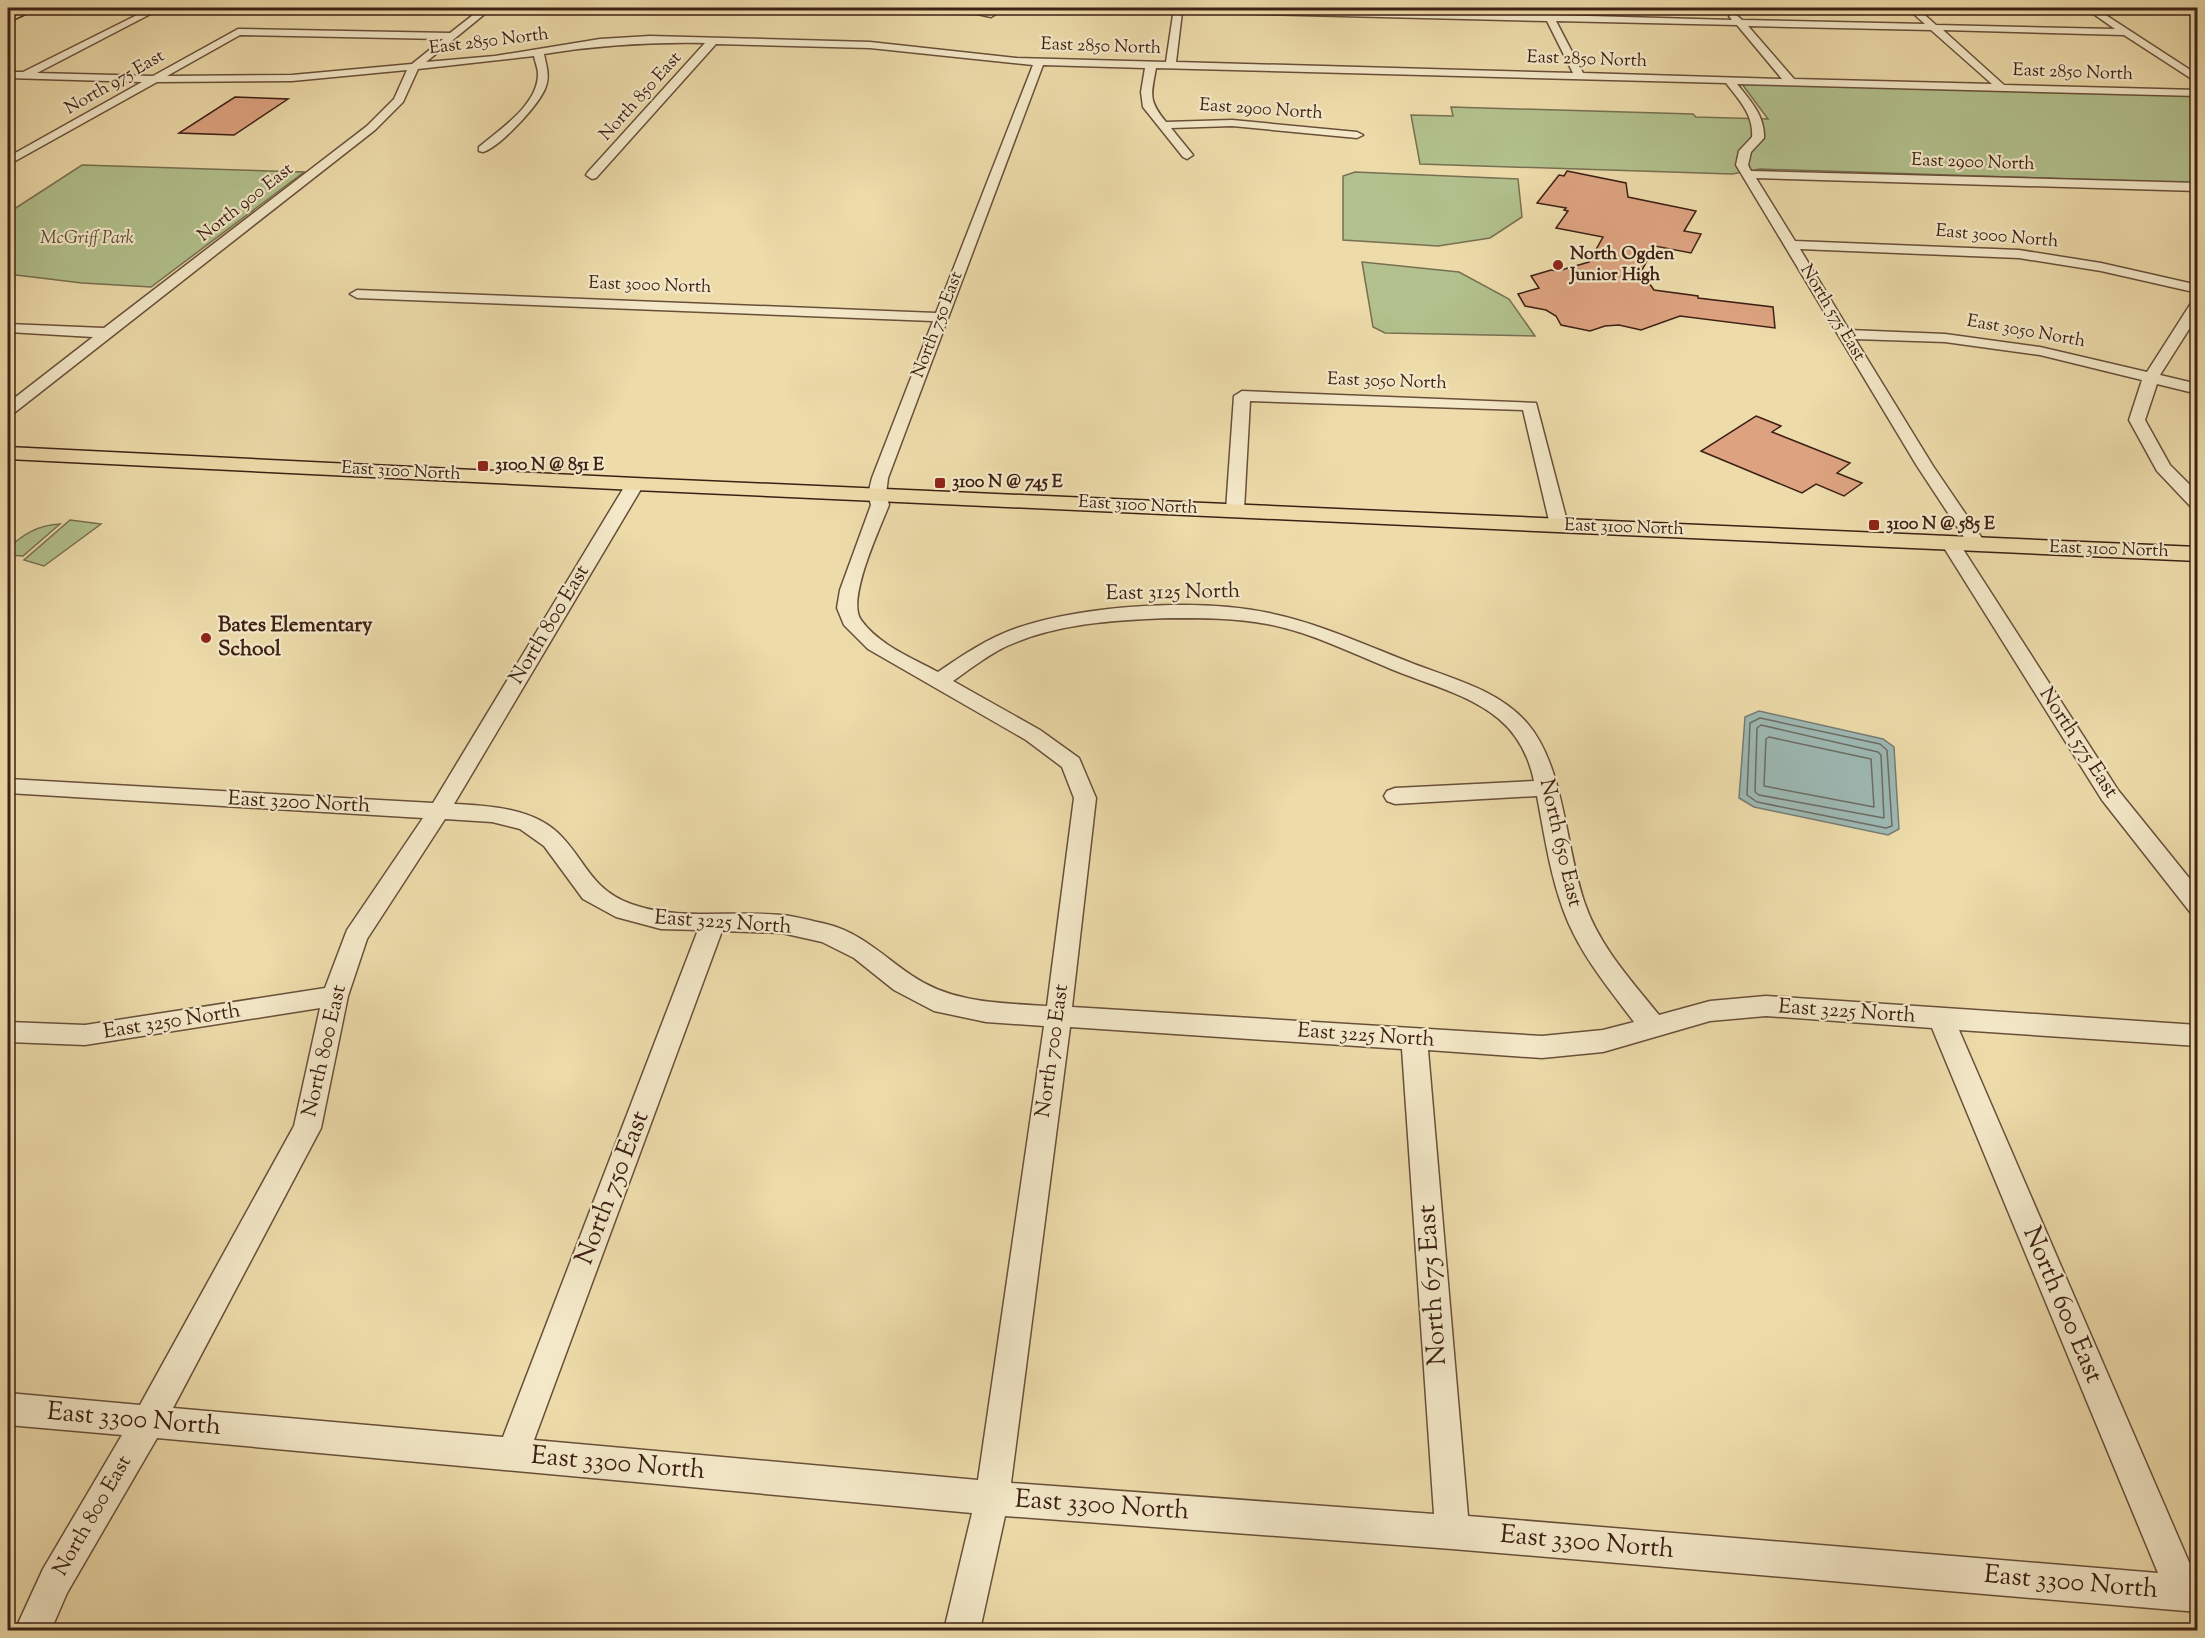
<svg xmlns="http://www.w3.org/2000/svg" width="2205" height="1638" viewBox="0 0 2205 1638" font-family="'Sorts Mill Goudy',serif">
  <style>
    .green { fill: #b2c18d; stroke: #787051; stroke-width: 1.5 }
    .water { fill: #9db9b4; stroke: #777c74; stroke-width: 1.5 }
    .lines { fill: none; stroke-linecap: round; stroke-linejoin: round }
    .shore { stroke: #6d6c64; stroke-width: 1.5 }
    .building { fill: #dda380; stroke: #3d2015; stroke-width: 1.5 }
    .minor-casing { stroke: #694f3a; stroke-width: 3 }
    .major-casing { stroke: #3d2015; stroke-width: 3 }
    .minor { fill: #f3e8c8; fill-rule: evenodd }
    .major { fill: #eddbaa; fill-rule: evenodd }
    .poi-dot { fill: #8f2418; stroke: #f3e8c8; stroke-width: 2 }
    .labels { text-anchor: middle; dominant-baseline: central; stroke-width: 4.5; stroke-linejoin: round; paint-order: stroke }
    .far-street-label { font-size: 18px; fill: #3d2015; stroke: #f3e8c8 }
    .far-park-label { font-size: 18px; font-style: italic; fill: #5a4833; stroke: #f3e8c8 }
    .far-poi-label { font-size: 18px; font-weight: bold; fill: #3d2015; stroke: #f3e8c8; text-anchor: start }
    .street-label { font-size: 21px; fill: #3d2015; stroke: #f3e8c8 }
    .poi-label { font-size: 21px; font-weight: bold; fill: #3d2015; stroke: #f3e8c8; text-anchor: start }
    .near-street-label { font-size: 26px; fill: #3d2015; stroke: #f3e8c8 }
  </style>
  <rect width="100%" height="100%" fill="#eddbaa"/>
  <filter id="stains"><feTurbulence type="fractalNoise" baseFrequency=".00333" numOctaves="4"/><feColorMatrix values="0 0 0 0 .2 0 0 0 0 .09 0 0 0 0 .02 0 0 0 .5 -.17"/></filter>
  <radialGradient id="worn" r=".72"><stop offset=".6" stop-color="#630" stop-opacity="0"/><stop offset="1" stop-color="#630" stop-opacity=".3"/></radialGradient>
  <g class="green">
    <polygon points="1742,84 2197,96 2197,183 1760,169 1732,174 1420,164 1411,115 1453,116 1451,107 1693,114 1696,117 1768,119"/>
    <polygon points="82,165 304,172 151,287 82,283 8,274 8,213"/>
    <polygon points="1355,172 1518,179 1522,217 1490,238 1438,246 1343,240 1343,176"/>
    <polygon points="1362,262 1459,272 1509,299 1535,336 1385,333 1373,327"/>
    <polygon points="70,520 101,524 44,566 24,560"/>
    <path d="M 60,524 L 23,556 L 8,555 L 8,548 C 24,534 38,525 60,524 Z"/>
  </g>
  <polygon class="water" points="1759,711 1883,739 1894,747 1899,829 1888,835 1754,807 1739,798 1745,717"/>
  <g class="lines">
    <g class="shore">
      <polygon points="1760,718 1880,744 1887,750 1892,826 1886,828 1757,802 1747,795 1750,723"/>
      <polygon points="1761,725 1878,752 1881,755 1884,818 1759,795 1755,792 1757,728"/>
      <polygon points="1769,737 1871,759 1874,807 1764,786 1766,739"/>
    </g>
  </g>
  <g class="building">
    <polygon points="235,97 288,99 234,135 179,133"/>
    <polygon points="1567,171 1626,183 1628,197 1696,211 1684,231 1701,234 1691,253 1655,246 1641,272 1654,290 1698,296 1698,298 1773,307 1775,328 1680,316 1641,330 1619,325 1605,326 1590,331 1561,325 1556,316 1546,310 1525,306 1518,294 1539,288 1531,276 1551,270 1558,271 1589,262 1603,237 1556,228 1568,211 1564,210 1566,208 1537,203 1559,175 1564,176"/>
    <polygon points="1756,416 1781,426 1772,432 1850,463 1837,473 1862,483 1844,496 1816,484 1802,493 1701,451"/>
  </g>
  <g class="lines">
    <g class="minor-casing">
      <g id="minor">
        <path d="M 151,8 L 162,8 L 37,73 L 153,76 L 238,29 L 450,33 L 482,8 L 492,8 L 426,62 L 495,56 L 600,39 L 650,36 L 870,42 L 1016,58 L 1166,62 L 1174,8 L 1544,15 L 1541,8 L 1549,8 L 1553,15 L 1732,20 L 1729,16 L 1734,13 L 1742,20 L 1925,24 L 1907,8 L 1917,8 L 1936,25 L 2115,29 L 2085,8 L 2095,8 L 2198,75 L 2198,83 L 2124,35 L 1943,30 L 2004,85 L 2198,90 L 2198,96 L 1737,84 C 1750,100 1765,116 1764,138 L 1751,152 L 1748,165 L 1751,171 L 2198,183 L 2198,191 L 1756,178 L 1795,241 L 2019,250 L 2101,263 L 2198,285 L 2198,293 L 2101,271 L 2019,258 L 1800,249 L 1849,330 L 1945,334 L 2040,347 L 2147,372 L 2193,300 L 2198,299 L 2198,315 L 2160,375 L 2198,384 L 2198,394 L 2157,384 L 2145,420 L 2170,465 L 2198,493 L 2198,509 L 2192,508 L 2157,471 L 2129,420 L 2142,380 L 2040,355 L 1945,342 L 1855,339 L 1933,466 L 1986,544 L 1983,548 L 1971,548 L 1917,466 L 1736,165 L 1739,151 L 1752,137 C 1754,115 1739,100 1726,83 L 1156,68 C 1151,95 1148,100 1166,122 L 1232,120 L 1357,132 L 1363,135 L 1357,138 L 1232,126 L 1171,128 L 1193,155 L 1187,159 L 1183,157 L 1143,107 L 1141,92 L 1145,68 L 1043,65 L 888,478 L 886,494 L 889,505 C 880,528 846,600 861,620 C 879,645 912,658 938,672 C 963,655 988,638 1017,628 C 1085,605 1199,598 1269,613 C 1318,623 1363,644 1409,662 C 1449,678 1498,689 1527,723 C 1565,767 1565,847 1585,904 C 1600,947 1631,980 1659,1015 L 1710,1001 L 1766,996 L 2198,1025 L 2198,1046 L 1959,1030 L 2195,1576 L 2198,1576 L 2198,1612 L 1452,1549 L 1005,1516 L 980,1630 L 944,1630 L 972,1513 L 157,1438 L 67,1593 L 51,1630 L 15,1630 L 43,1569 L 122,1435 L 8,1425 L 8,1393 L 140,1405 L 294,1126 L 320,1008 L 85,1045 L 8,1042 L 8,1022 L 85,1025 L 325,988 L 347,930 L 423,818 L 8,793 L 8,779 L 433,803 L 626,484 L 629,480 L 641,480 L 644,484 L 454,804 C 490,806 535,808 561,836 C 587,863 591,889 631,904 C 678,921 732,910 781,915 C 796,916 811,921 826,924 C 860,932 883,956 911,975 C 951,1003 999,1003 1047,1006 L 1074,798 L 1062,767 L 1026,740 L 868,649 L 844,625 L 837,608 L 840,590 L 871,505 L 868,494 L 872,478 L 933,321 L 357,298 L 350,294 L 357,290 L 936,313 L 1033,65 L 870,48 L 716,44 L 596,178 L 592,179 L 586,175 L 588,172 L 705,43 C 649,42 600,45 544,54 C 546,65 550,75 546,86 C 541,103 500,147 483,152 L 479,151 L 479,147 C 500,129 538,105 538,74 C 538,68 535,62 534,56 L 418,69 L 403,102 L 375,130 L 14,413 L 8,415 L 8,403 L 93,337 L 8,332 L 8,324 L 104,328 L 367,126 L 394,99 L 407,70 L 292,81 L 157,82 L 8,165 L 8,157 L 142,82 L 8,78 L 8,72 L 23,72 ZM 1182,12 L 1547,21 L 1573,73 L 1176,62 ZM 1556,21 L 1737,25 L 1782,79 L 1583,73 ZM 1748,26 L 1931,30 L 1992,84 L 1794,79 ZM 240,35 L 443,39 L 412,64 L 292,75 L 167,76 ZM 1171,618 C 1203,618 1235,618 1267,624 C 1310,632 1351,653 1391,669 C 1427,684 1469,694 1499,719 C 1518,735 1529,757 1534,781 L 1395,788 L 1387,791 L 1384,796 L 1387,801 L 1395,804 L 1537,796 C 1545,838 1551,882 1568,922 C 1584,959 1610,990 1634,1022 L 1603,1030 L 1542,1036 L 1072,1007 L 1096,798 L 1079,758 L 1040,730 L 953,681 C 970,669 988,655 1007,646 C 1058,623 1116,620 1171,618 ZM 445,819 L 492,822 L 520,829 L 544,846 L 583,899 L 616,917 L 661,929 L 698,930 L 503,1437 L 173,1408 L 321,1128 L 348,996 L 367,939 ZM 722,931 L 782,933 L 822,942 L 854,958 L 894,990 L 934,1011 L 986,1022 L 1044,1026 L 978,1480 L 534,1440 ZM 1766,1016 L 1932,1028 L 2158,1573 L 1468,1516 L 1428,1050 L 1542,1058 L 1603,1052 L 1710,1021 ZM 1070,1027 L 1402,1049 L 1434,1514 L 1011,1483 Z"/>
        <polygon points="808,8 977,8 996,14 991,17 977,14 813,11"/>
        <polygon points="1242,391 1536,403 1568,525 1565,529 1553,529 1550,525 1523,410 1250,401 1244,510 1241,514 1229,514 1226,510 1234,396"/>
        <polygon points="1950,538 1956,539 1959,543 2118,790 2198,889 2198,915 2190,912 2102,800 1941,543 1944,539"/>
      </g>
    </g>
    <g class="major-casing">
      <g id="major">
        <polygon points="24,8 39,8 8,22 8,15"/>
        <polygon points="8,447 635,478 2198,547 2198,561 635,490 8,459"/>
      </g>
    </g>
    <use href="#minor" class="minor"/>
    <use href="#major" class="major"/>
  </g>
  <g class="poi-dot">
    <circle cx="1558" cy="265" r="6"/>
    <rect x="477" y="460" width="12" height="12" rx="3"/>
    <rect x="934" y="477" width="12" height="12" rx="3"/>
    <rect x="1868" y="519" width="12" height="12" rx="3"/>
    <circle cx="206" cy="638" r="6"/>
  </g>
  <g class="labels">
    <g class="far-street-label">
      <text transform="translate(489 42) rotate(-7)">East 2850 North</text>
      <text transform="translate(1101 47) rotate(2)">East 2850 North</text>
      <text transform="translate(1587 60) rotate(2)">East 2850 North</text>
      <text transform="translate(2073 73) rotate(2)">East 2850 North</text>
      <text transform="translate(115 83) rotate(-30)">North 975 East</text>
      <text transform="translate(641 97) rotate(-48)">North 850 East</text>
      <text transform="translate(1261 110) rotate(4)">East 2900 North</text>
      <text transform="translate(1973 163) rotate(2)">East 2900 North</text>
      <text transform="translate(246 203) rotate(-38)">North 900 East</text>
      <text transform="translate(1997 237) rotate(5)">East 3000 North</text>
      <text transform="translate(650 286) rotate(2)">East 3000 North</text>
      <text transform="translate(1832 313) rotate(59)">North 575 East</text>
      <text transform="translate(938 325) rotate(-69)">North 750 East</text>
      <text transform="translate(2026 332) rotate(10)">East 3050 North</text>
      <text transform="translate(1387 382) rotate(2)">East 3050 North</text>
      <text transform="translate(401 472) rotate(3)">East 3100 North</text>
      <text transform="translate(1138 506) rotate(3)">East 3100 North</text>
      <text transform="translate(1624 528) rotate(2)">East 3100 North</text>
      <text transform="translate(2109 550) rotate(2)">East 3100 North</text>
    </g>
    <g class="far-park-label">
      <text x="87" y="239">McGriff Park</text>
    </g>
    <g class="far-poi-label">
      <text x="1570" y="255">North Ogden<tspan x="1570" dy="21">Junior High</tspan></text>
      <text x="495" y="466">3100 N @ 851 E</text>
      <text x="952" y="483">3100 N @ 745 E</text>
      <text x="1886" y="525">3100 N @ 585 E</text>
    </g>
    <g class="street-label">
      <text transform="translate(1173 593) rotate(-1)">East 3125 North</text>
      <text transform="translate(550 625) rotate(-59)">North 800 East</text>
      <text transform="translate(2078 743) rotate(57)">North 575 East</text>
      <text transform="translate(299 803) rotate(3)">East 3200 North</text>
      <text transform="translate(1560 843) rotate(77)">North 650 East</text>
      <text transform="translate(723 923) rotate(4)">East 3225 North</text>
      <text transform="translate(1847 1012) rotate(4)">East 3225 North</text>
      <text transform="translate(172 1022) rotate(-9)">East 3250 North</text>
      <text transform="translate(1366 1036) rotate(4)">East 3225 North</text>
      <text transform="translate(325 1051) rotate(-77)">North 800 East</text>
      <text transform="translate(1053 1051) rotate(-82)">North 700 East</text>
      <text transform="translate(93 1516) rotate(-60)">North 800 East</text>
    </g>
    <g class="poi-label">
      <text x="218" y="626">Bates Elementary<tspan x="218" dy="24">School</tspan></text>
    </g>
    <g class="near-street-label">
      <text transform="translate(613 1188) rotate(-69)">North 750 East</text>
      <text transform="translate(1433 1285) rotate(-94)">North 675 East</text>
      <text transform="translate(2062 1305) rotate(67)">North 600 East</text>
      <text transform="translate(134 1420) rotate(5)">East 3300 North</text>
      <text transform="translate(618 1464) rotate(5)">East 3300 North</text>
      <text transform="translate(1102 1506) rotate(4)">East 3300 North</text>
      <text transform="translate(1587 1543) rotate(5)">East 3300 North</text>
      <text transform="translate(2071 1583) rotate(5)">East 3300 North</text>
    </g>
  </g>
  <rect width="2205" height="1638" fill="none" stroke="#eddbaa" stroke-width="30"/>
  <rect x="9" y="9" width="2187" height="1620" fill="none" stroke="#3d2015" stroke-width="3"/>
  <rect x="15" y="15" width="2175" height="1608" fill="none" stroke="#3d2015" stroke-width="1.5"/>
  <rect width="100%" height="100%" filter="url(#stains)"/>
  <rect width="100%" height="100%" fill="url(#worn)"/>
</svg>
